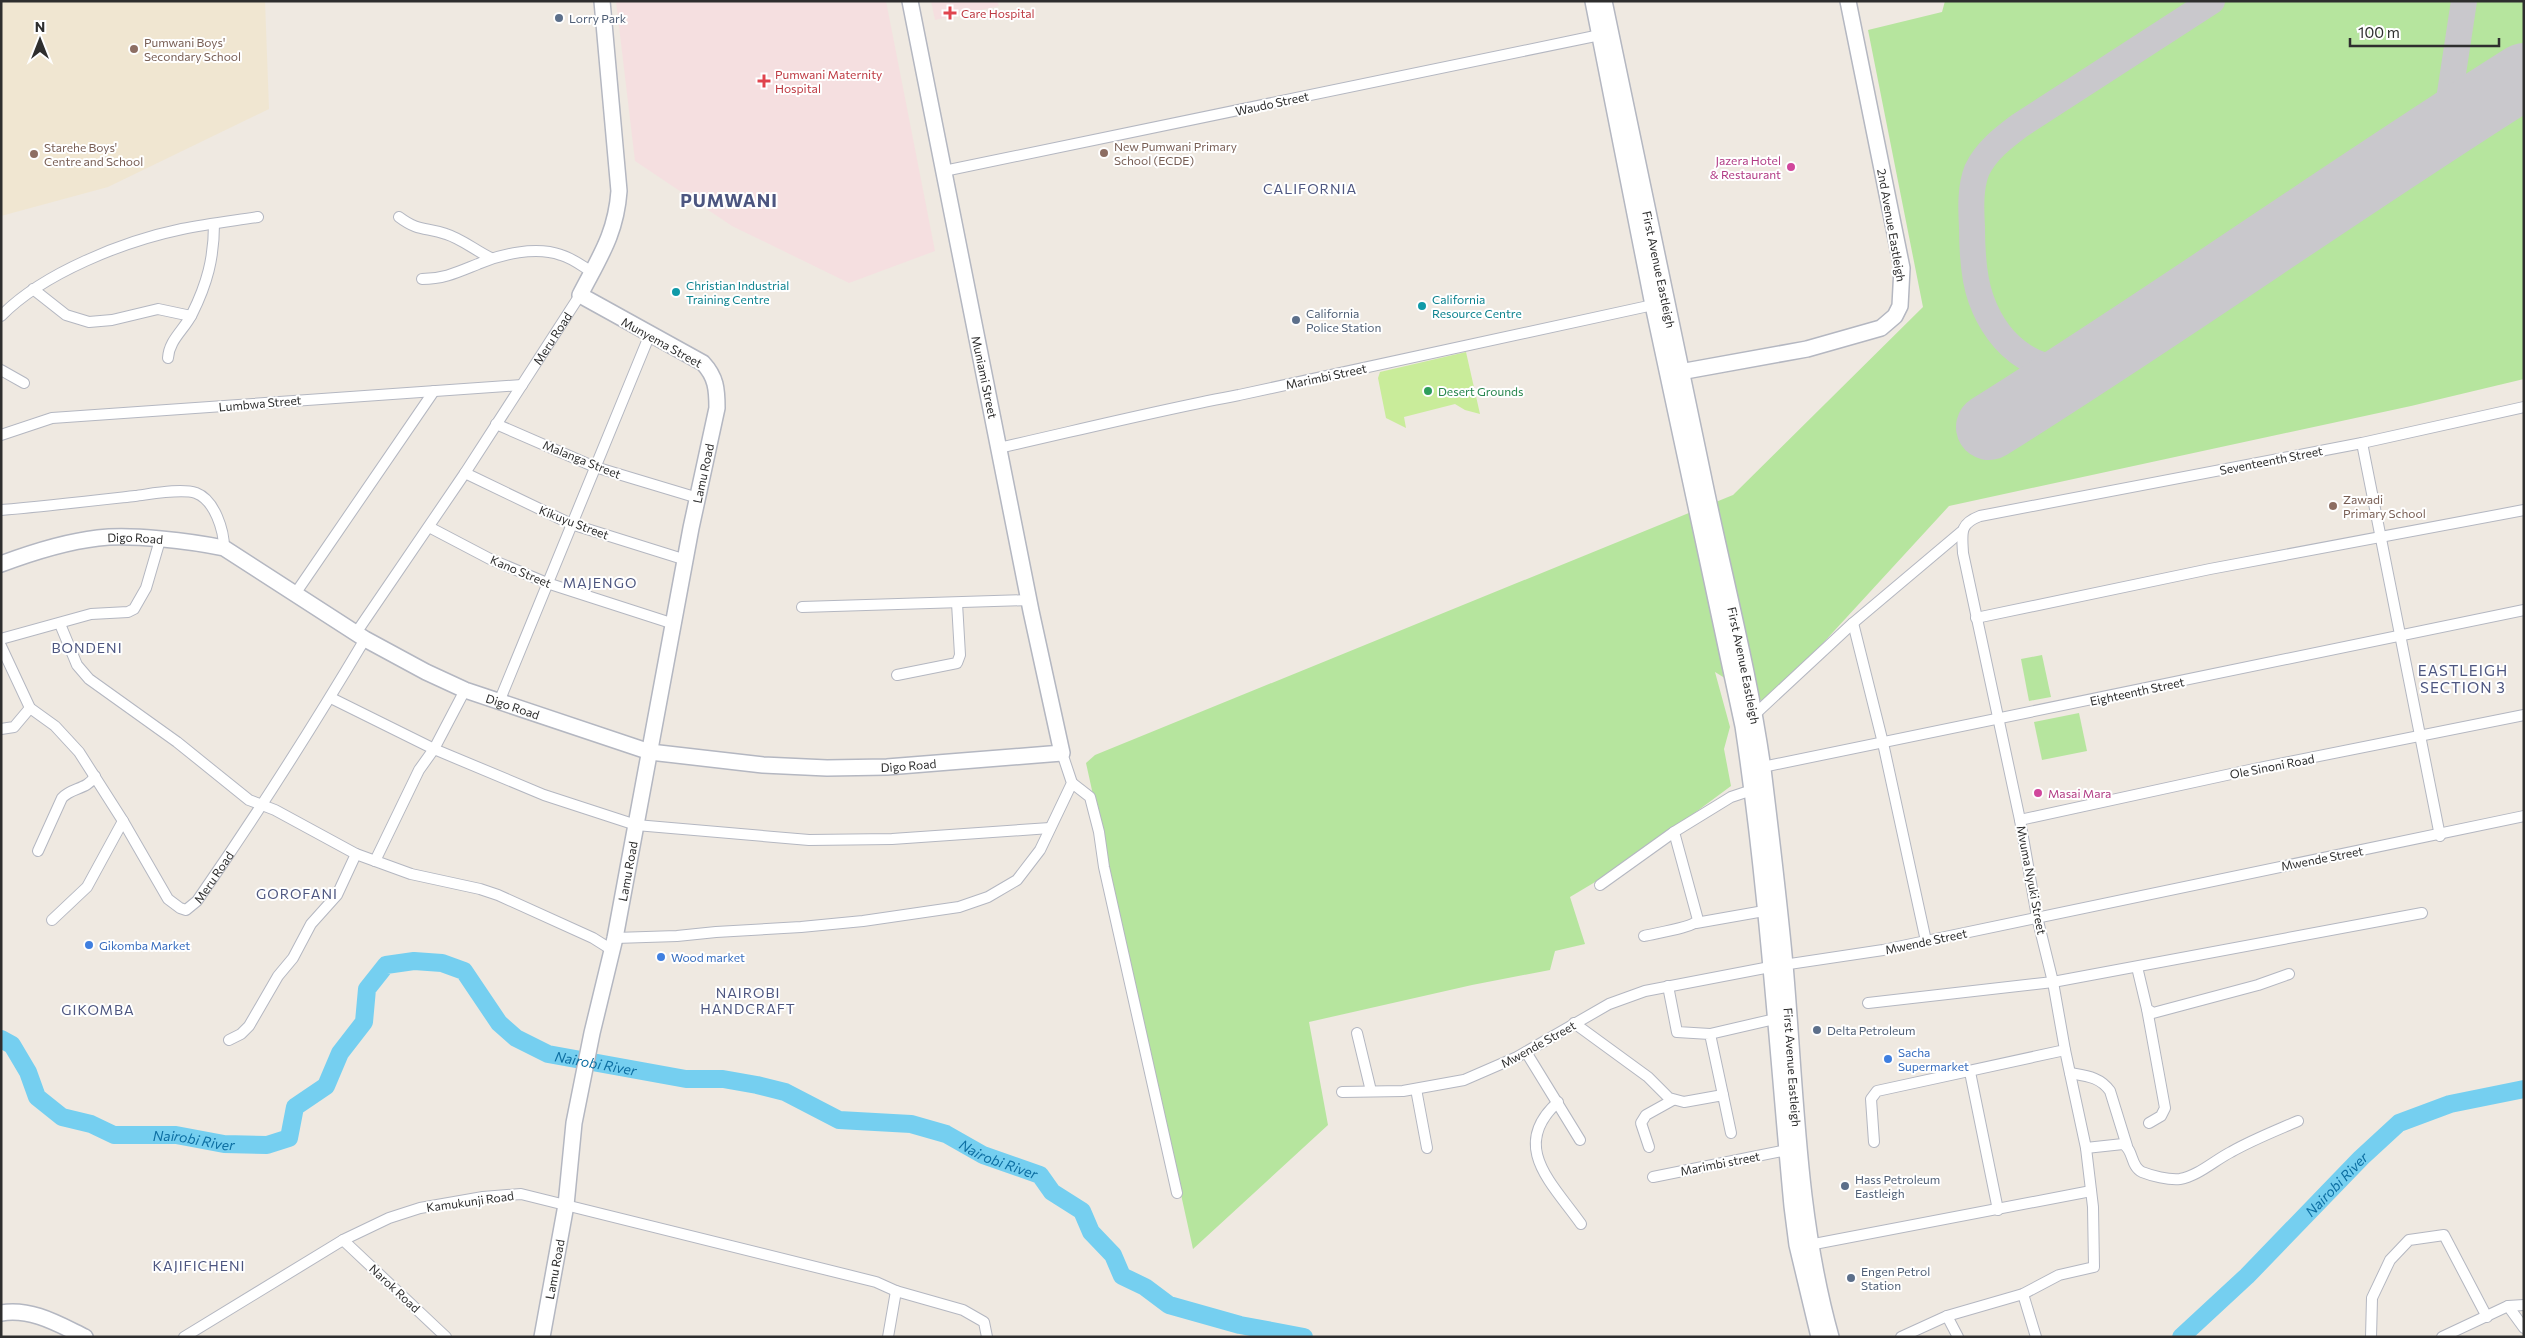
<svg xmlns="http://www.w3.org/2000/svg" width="2525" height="1338" viewBox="0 0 2525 1338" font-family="Commissioner,sans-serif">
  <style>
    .education { fill: #f0e6d1 }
    .medical { fill: #f5dfe0 }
    .green { fill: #b6e59e }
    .pitch { fill: #c9ec9a }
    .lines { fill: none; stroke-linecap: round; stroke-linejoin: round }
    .river { stroke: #75cff0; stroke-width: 18 }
    .taxiway { stroke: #c9c8cc; stroke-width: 26 }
    .runway { stroke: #c9c8cc; stroke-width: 66 }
    .street-casing { stroke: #b4b7c1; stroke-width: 12 }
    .secondary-casing { stroke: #b4b7c1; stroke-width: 18 }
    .street { stroke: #fff; stroke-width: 10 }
    .secondary { stroke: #fff; stroke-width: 15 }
    .health-dot { fill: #e0444e; stroke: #fff; stroke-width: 2 }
    .service-dot { fill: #5c6f8a; stroke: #fff; stroke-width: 2 }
    .education-dot { fill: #8d6e63; stroke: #fff; stroke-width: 2 }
    .hotel-dot { fill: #d1479c; stroke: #fff; stroke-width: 2 }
    .culture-dot { fill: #0f9aa8; stroke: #fff; stroke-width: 2 }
    .leisure-dot { fill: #2e9e5b; stroke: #fff; stroke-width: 2 }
    .shop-dot { fill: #3f7fe0; stroke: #fff; stroke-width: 2 }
    .labels { text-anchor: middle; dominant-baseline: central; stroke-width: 4; stroke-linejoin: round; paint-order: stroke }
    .health-label { font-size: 12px; fill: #be3a42; stroke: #fff; text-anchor: start }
    .service-label { font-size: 12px; fill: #4e5e75; stroke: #fff; text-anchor: start }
    .education-label { font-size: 12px; fill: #785e54; stroke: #fff; text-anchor: start }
    .street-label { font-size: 12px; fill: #2e2e2e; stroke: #fff }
    .hotel-label { font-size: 12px; fill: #b23c85; stroke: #fff; text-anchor: end }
    .culture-label { font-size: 12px; fill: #0d838f; stroke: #fff; text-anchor: start }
    .leisure-label { font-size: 12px; fill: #27864d; stroke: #fff; text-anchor: start }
    .shop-label { font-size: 12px; fill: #366cbe; stroke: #fff; text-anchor: start }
    .neighbourhood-label { font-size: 14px; letter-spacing: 1px; fill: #4d5680; stroke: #fff }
    .water-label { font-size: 14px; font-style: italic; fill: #0d6fa3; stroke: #fff }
    .quarter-label { font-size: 15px; letter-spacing: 1px; fill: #4d5680; stroke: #fff }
    .district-label { font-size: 18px; font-weight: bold; letter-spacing: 1px; fill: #4d5680; stroke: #fff }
  </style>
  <rect width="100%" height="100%" fill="#efe9e1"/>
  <polygon class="education" points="1,1 265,1 269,109 108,187 1,216"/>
  <g class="medical">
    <polygon points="616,1 886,1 935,251 849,283 732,226 635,161"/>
    <polygon points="931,1 997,1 999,6 935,20"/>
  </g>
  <g class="green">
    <polygon points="1945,1 2524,1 2524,379 2411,406 1949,506 1767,704 1715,672 1730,727 1724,749 1731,786 1627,863 1570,897 1585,944 1555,951 1550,970 1472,985 1309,1022 1328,1125 1193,1249 1086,763 1095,755 1733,495 1923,307 1868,30 1942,12"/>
    <polygon points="2042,655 2051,697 2029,701 2021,659"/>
    <polygon points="2079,713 2087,751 2042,760 2034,722"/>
  </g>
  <polygon class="pitch" points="1466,352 1480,414 1465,410 1455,404 1404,417 1406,428 1386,418 1378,378 1380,372"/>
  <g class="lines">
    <g class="river">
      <path id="s1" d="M 1,1039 L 12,1045 L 28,1072 L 37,1097 L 62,1117 L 91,1124 L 114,1135 L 176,1135 L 224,1144 L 267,1145 L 289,1138 L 295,1107 L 326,1086 L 340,1053 L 364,1022 L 367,989 L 386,965 L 414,961 L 442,963 L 464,971 L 499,1023 L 516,1038 L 548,1054 L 686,1079 L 723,1079 L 757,1085 L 785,1092 L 839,1120 L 911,1124 L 946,1134 L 983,1155 L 1040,1175 L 1052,1192 L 1082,1211 L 1091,1232 L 1113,1255 L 1122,1276 L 1145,1287 L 1169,1305 L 1240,1325 L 1304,1337"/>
      <path id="s2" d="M 2181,1337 L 2247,1276 L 2361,1158 L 2399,1123 L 2450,1104 L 2524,1089"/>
    </g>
    <g class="taxiway">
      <polyline points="2445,126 2464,1"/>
      <path d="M 2093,362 C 2042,383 1998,347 1981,299 C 1973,277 1972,250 1972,227 C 1971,209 1970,187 1977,170 C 1986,151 2003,138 2019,126 L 2212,1"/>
    </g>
    <path class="runway" d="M 1989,427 C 2170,314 2343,190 2524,76"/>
    <g class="street-casing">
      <g id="street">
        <polyline points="944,171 1600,35"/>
        <path d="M 399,217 C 419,232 426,227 446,234 C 462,239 476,251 491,258"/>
        <path d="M 422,279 C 444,279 458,272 478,264 C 501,254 536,246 561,255 C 572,258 582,266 592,272"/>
        <polyline points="33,289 66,315 89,322 112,320 158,309 191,316"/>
        <path d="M 1,316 C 43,273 124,241 182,229 C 207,224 232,221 258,217"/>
        <path d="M 168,358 C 169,340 184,330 192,314 C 207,284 214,258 214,224"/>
        <polyline points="1,370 24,383"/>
        <polyline points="496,424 595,467 698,498"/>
        <polyline points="1,435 52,418 522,385"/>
        <polyline points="2362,443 2440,836"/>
        <path d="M 999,448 C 1079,430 1159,410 1239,395 L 1653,305"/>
        <polyline points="465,473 571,524 686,560"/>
        <path d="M 1,510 C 46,506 90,501 135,496 C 151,494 181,488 196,493 C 215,500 224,531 224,548"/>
        <polyline points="429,527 490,559 547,583 674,624"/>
        <polyline points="295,594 434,391"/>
        <polyline points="802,607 1029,600"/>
        <polyline points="1976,618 2210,569 2524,510"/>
        <polyline points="1853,623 1883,743 1926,941"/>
        <polyline points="60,624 77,665 89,679 177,742 249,800 275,810 356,854 411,874 480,889 498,895 593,938 612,950"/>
        <path id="s3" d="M 356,633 L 465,473 L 580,295"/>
        <polyline points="1,639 91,614 128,612 134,609 146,588 160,540"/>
        <path id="s4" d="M 1,646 L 30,708 L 55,726 L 79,752 L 123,821 L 168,899 L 180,908 L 186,910 L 197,901 C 256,816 312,728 365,639"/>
        <polyline points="897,675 957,663 960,655 957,603"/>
        <polyline points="331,698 434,749 544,795 636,825 809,840 892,839 1050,828"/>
        <polyline points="499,702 650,334"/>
        <polyline points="1753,716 1853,623 1961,532"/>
        <polyline points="1,729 14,727 30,708"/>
        <polyline points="1758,768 2524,610"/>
        <polyline points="1072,783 1090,797 1099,832 1104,867 1177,1193"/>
        <polyline points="2020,820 2254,769 2524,715"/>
        <path d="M 38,851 L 62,798 C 72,787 87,790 95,776"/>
        <polyline points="375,861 419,770 434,749 465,690"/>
        <polyline points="1600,885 1674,832"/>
        <polyline points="52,920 87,887 123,821"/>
        <polyline points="1696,923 1764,911"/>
        <path d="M 1644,936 C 1655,933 1693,928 1698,920 L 1674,832 L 1731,797 L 1752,790"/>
        <polyline points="615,938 677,936 716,932 801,927 863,921 959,907 988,897 1017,880 1040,850 1072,783 1062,753"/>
        <polyline points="2137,967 2147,1009 2153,1013 2258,985 2289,974"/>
        <polyline points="1668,986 1677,1032 1710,1034 1723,1095"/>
        <polyline points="1868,1003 2053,982 2422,913"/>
        <polyline points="2147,1009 2165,1108 2161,1116 2149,1123"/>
        <polyline points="1574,1023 1648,1077 1669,1098 1684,1102 1723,1095 1731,1133"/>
        <polyline points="1357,1033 1371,1091"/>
        <polyline points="1710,1034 1775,1019"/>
        <polyline points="229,1040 241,1034 249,1026 278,976 293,958 311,924 337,895 356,854"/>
        <polyline points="1526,1052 1580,1140"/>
        <polyline points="1970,1072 1998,1210"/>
        <path d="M 2070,1073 C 2087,1076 2100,1077 2110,1091 L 2127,1146"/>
        <polyline points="1416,1089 1427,1148"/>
        <polyline points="1342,1092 1403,1091 1464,1080 1517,1057 1609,1004 1645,991 1770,967 1883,950 2524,816"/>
        <path d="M 1558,1102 C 1509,1146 1552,1183 1581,1224"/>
        <path d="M 1874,1142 L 1871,1099 L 1877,1091 L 2065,1050 L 2053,982 L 2037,917 L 2020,820 L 1963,553 C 1962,533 1959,524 1980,516 L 2362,443 L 2524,407"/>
        <polyline points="1649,1147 1641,1123 1646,1115 1673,1100"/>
        <path d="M 2086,1148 L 2123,1144 C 2134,1150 2130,1166 2142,1172 C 2152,1176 2168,1180 2180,1179 C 2198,1176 2215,1160 2231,1152 C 2252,1140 2275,1131 2298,1121"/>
        <polyline points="1653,1177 1787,1150"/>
        <polyline points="343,1240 446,1337"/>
        <polyline points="1809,1245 2091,1191"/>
        <polyline points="2023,1294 2036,1337"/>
        <polyline points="2508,1306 2524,1328"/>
        <polyline points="1947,1316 1958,1337"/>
        <polyline points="184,1337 343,1240 389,1218 420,1208 483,1197 521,1194 876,1282 896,1291 963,1310 984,1322 987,1337"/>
        <polyline points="888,1337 896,1291"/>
        <polyline points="1901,1337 1947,1316 2023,1294 2059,1275 2094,1267 2093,1207 2086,1148 2065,1050"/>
        <polyline points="2371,1337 2372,1298 2390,1260 2409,1240 2444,1235 2487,1317"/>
        <polyline points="2442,1337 2508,1306 2524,1305"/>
      </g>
    </g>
    <g class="secondary-casing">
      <g id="secondary">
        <path d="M 1593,1 L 1653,305 L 1743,726 C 1767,885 1777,1046 1792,1206 L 1797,1245 L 1819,1337"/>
        <path id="s5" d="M 1604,1 C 1636,159 1669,317 1703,475 C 1723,573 1749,670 1763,769 C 1771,834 1779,900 1785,965 C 1796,1090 1797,1216 1831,1337"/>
        <polyline points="1680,372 1807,349 1881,328 1895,316 1900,306 1902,268 1848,1"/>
        <path id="s6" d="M 1,564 C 33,552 64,542 98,538 C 132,534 190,541 224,548 L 365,639 L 426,672 L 465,690 L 650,752 L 763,765 L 827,768 L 887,767 L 1062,753 L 1031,611 L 910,1"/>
        <path d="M 1,1313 C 32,1308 58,1324 85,1337"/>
        <path id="s7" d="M 542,1337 L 566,1205 L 574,1123 L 592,1033 L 615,938 L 691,528 L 717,408 C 717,389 716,377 703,363 L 580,295 C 599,258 616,234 619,191 L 602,1"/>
      </g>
    </g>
    <use href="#street" class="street"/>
    <use href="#secondary" class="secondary"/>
  </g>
  <g class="health-dot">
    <path d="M947.5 5.5h5v5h5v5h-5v5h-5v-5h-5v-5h5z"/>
    <path d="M761.5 73.5h5v5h5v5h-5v5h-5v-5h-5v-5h5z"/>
  </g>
  <g class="service-dot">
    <circle cx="559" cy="18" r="5"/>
    <circle cx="1296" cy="320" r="5"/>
    <circle cx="1817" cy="1030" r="5"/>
    <circle cx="1845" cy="1186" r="5"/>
    <circle cx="1851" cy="1278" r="5"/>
  </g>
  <g class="education-dot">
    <circle cx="134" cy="49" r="5"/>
    <circle cx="1104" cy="153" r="5"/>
    <circle cx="34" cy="154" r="5"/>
    <circle cx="2333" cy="506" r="5"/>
  </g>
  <g class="hotel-dot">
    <circle cx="1791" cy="167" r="5"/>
    <circle cx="2038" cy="793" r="5"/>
  </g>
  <g class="culture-dot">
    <circle cx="676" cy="292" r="5"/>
    <circle cx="1422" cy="306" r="5"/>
  </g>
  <circle class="leisure-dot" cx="1428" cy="391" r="5"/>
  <g class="shop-dot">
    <circle cx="89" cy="945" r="5"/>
    <circle cx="661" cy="957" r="5"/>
    <circle cx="1888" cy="1059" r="5"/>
  </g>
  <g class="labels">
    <g class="health-label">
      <text x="961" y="13">Care Hospital</text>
      <text x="775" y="74">Pumwani Maternity<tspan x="775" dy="14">Hospital</tspan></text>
    </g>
    <g class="service-label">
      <text x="569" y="18">Lorry Park</text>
      <text x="1306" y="313">California<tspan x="1306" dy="14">Police Station</tspan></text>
      <text x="1827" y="1030">Delta Petroleum</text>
      <text x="1855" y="1179">Hass Petroleum<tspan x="1855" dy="14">Eastleigh</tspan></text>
      <text x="1861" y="1271">Engen Petrol<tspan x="1861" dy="14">Station</tspan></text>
    </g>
    <g class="education-label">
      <text x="144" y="42">Pumwani Boys'<tspan x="144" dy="14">Secondary School</tspan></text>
      <text x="1114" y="146">New Pumwani Primary<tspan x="1114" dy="14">School (ECDE)</tspan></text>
      <text x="44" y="147">Starehe Boys'<tspan x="44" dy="14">Centre and School</tspan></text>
      <text x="2343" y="499">Zawadi<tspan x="2343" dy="14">Primary School</tspan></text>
    </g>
    <g class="street-label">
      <text transform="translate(1272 103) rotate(-12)">Waudo Street</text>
      <text transform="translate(1892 225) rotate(80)">2nd Avenue Eastleigh</text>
      <text stroke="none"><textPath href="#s5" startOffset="274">First Avenue Eastleigh</textPath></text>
      <text stroke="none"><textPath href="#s3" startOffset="354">Meru Road</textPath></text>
      <text transform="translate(662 342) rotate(29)">Munyema Street</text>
      <text transform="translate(1326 376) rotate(-12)">Marimbi Street</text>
      <text transform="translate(985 377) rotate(78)">Muniami Street</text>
      <text transform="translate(260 403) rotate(-5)">Lumbwa Street</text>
      <text transform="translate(582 459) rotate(22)">Malanga Street</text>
      <text transform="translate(2271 460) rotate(-11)">Seventeenth Street</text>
      <text stroke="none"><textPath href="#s7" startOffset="879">Lamu Road</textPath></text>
      <text transform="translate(574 522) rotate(21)">Kikuyu Street</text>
      <text stroke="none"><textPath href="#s6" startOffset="138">Digo Road</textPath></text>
      <text transform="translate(521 571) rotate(23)">Kano Street</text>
      <text stroke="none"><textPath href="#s5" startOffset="679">First Avenue Eastleigh</textPath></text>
      <text transform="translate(2137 691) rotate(-12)">Eighteenth Street</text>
      <text stroke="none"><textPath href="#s6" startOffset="558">Digo Road</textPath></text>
      <text stroke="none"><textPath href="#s6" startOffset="962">Digo Road</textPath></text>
      <text transform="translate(2272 766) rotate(-11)">Ole Sinoni Road</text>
      <text transform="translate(2322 858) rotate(-11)">Mwende Street</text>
      <text stroke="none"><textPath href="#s7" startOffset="474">Lamu Road</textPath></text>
      <text stroke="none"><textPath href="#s4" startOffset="371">Meru Road</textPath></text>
      <text transform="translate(2032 880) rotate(79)">Mvuma Nyuki Street</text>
      <text transform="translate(1926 941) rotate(-12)">Mwende Street</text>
      <text transform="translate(1538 1044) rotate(-29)">Mwende Street</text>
      <text stroke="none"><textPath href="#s5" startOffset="1084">First Avenue Eastleigh</textPath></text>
      <text transform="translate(1720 1163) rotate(-11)">Marimbi street</text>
      <text transform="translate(470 1201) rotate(-8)">Kamukunji Road</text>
      <text stroke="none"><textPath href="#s7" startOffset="69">Lamu Road</textPath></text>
      <text transform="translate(395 1288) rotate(43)">Narok Road</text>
    </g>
    <g class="hotel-label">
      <text x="1781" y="160">Jazera Hotel<tspan x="1781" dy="14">&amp; Restaurant</tspan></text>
      <text x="2048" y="793" text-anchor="start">Masai Mara</text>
    </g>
    <g class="culture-label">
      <text x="686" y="285">Christian Industrial<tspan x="686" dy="14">Training Centre</tspan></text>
      <text x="1432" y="299">California<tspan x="1432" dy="14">Resource Centre</tspan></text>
    </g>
    <g class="leisure-label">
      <text x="1438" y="391">Desert Grounds</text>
    </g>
    <g class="shop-label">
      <text x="99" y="945">Gikomba Market</text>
      <text x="671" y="957">Wood market</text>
      <text x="1898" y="1052">Sacha<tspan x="1898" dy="14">Supermarket</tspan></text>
    </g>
    <g class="neighbourhood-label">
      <text x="1310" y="188">CALIFORNIA</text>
      <text x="600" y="582">MAJENGO</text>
      <text x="87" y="647">BONDENI</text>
      <text x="297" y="893">GOROFANI</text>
      <text x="748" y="992">NAIROBI<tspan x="748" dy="16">HANDCRAFT</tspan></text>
      <text x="98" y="1009">GIKOMBA</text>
      <text x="199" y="1265">KAJIFICHENI</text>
    </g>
    <g class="water-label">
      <text stroke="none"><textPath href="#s1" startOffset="792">Nairobi River</textPath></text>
      <text stroke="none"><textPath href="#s1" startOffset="238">Nairobi River</textPath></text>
      <text stroke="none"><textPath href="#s1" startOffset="1212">Nairobi River</textPath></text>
      <text stroke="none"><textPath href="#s2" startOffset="218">Nairobi River</textPath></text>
    </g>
    <g class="quarter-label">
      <text x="2463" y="670">EASTLEIGH<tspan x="2463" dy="17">SECTION 3</tspan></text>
    </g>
    <g class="district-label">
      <text x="729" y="200">PUMWANI</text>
    </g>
  </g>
  <rect width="2525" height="1338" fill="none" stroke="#2e2e2e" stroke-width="5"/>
  <g transform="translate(40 40)" stroke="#ffffff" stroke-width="4" paint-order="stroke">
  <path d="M0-4L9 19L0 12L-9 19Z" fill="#2e2e2e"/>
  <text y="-8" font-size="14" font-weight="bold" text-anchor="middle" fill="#2e2e2e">N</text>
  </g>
  <path d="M2350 38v8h149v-8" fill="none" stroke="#2e2e2e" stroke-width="2.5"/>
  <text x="2358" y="38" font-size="15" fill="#2e2e2e" stroke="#ffffff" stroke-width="4" paint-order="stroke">100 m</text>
</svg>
